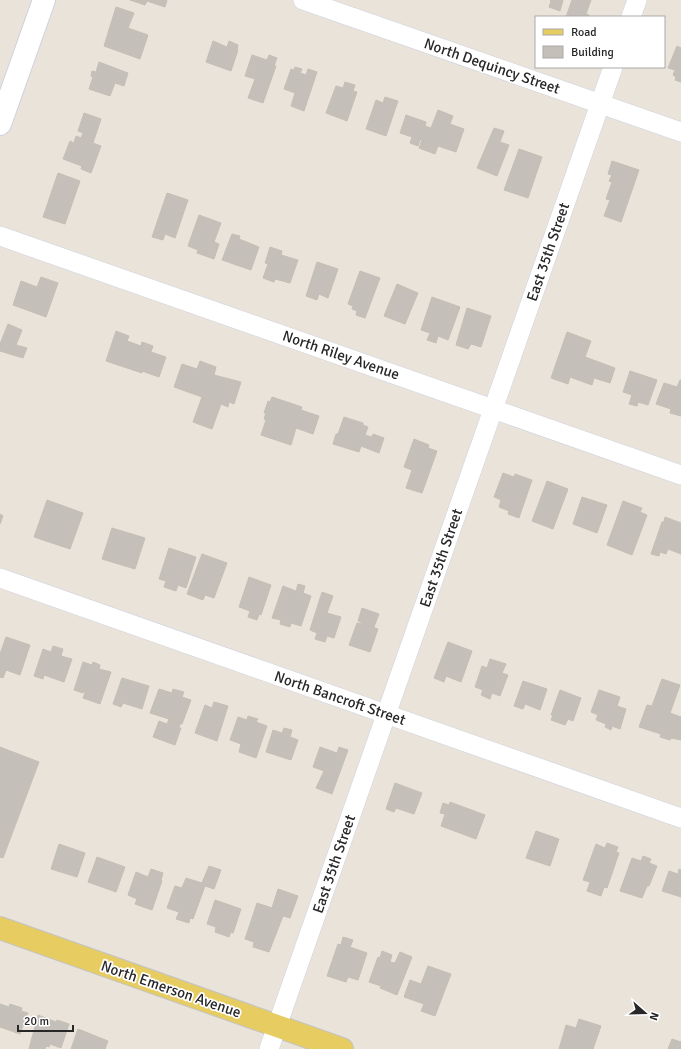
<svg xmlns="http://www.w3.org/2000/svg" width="681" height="1049" viewBox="0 0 681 1049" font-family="Signika,sans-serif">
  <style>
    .building { fill: #c4c0b9; stroke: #c4bfb4 }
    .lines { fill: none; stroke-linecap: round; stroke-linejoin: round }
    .minor-casing { stroke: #cfd1e0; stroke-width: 20 }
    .secondary-casing { stroke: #cfd1e0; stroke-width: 24 }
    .primary-casing { stroke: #c3c3c3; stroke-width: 24 }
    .minor { stroke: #fff; stroke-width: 19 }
    .secondary { stroke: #fff; stroke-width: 22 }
    .primary { stroke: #e7cd61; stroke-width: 22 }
    .labels { text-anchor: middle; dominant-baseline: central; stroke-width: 3.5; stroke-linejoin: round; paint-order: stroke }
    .street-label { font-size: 15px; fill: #272727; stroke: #fff }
  </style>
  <rect width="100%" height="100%" fill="#e9e3d9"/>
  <g class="building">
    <polygon points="130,0 167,0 165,7 147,1 145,5"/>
    <polygon points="550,0 563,0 560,11 549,7 551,1"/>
    <polygon points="572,0 591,0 586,14 589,15 589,17 566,17"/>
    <polygon points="116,7 134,13 128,28 148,35 140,59 104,46"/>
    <polygon points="213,41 227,47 229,41 238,45 237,50 238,50 231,71 206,62"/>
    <polygon points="677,46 681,48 681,82 675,80 676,77 673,75 675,70 668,68"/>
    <polygon points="252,55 267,60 269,55 277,58 274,66 276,66 263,103 248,98 255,79 245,76"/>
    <polygon points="99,62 128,73 124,86 115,83 110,96 89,89 93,77 91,76 92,71 96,72"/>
    <polygon points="295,67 302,69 300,73 306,75 308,69 317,72 304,111 291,106 295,93 284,89 291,69 294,70"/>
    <polygon points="345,82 355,85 353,91 357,92 347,121 326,113 336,86 343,88"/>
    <polygon points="385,97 398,101 386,136 366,129 376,100 383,103"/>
    <polygon points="438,110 453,116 450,124 464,129 456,152 438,146 435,154 419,148 422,140 420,140 418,146 410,143 412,137 400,133 406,115 426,122 425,126 431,128"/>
    <polygon points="84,113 101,119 93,143 101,146 91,173 81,169 82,166 63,159 70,141 74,143 76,136 81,138 83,133 78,131"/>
    <polygon points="494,128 504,131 500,142 509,145 497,176 477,168"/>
    <polygon points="519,149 542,157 528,198 504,190"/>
    <polygon points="612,161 639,170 621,222 604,216 610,200 606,199 612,182 609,181 612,175 608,174"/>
    <polygon points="58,173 80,181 65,224 43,217"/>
    <polygon points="167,193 188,200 175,238 165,234 163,240 152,237"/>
    <polygon points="199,215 221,223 214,242 219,244 214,259 197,253 198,250 188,246"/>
    <polygon points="232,234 240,236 239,239 259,247 251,270 222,260"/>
    <polygon points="270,247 282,251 281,255 298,260 290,283 275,279 274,282 263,278 268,264 265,263"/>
    <polygon points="317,262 338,269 328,298 319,294 317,300 306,296"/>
    <polygon points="360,271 380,278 365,318 356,315 357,311 352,309 353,306 348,304"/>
    <polygon points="41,277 58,283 46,317 13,305 21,281 37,287"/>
    <polygon points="397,284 418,293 405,324 384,316"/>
    <polygon points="432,297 460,307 448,340 438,336 436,343 427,340 430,333 421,330"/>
    <polygon points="467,308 491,316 481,347 471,344 468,349 456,345"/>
    <polygon points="8,324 22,330 16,345 27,348 23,358 0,351 0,344"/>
    <polygon points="116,331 129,336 127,341 141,346 142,342 153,346 151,352 166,357 159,377 142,371 142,373 106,361"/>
    <polygon points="567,332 591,341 585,357 615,368 610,383 594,378 592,385 570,377 568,384 551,378"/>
    <polygon points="200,361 216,367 214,375 241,382 234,404 229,402 228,407 221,404 212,429 193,422 202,397 174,387 182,364 197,369"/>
    <polygon points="630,371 657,380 648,405 638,402 637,406 629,404 632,395 623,392"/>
    <polygon points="680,380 681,380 681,416 670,413 671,409 656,404 664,383 677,387"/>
    <polygon points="272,397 302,407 301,410 319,416 313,434 296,428 291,445 261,435 266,420 264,419 266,413 264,413 268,401 270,402"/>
    <polygon points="344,417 363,423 363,425 368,427 365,435 372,437 373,434 384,438 379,453 361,446 359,452 333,444 336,434 338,434"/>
    <polygon points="414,439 429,445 428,448 437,451 422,493 406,488 412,470 404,467"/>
    <polygon points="503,473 514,477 515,474 532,480 519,518 508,514 509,511 499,507 501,500 494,497"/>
    <polygon points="547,481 568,489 553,529 532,521"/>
    <polygon points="582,497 607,505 597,533 573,524"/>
    <polygon points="47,500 83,513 70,549 34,537"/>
    <polygon points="623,501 642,508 640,512 647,515 632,555 607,545"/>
    <polygon points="0,514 3,516 0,524"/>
    <polygon points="665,517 681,523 681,554 668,549 666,554 660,552 659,556 651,554 662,522 664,522"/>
    <polygon points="112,528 145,538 135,569 102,559"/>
    <polygon points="169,548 196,557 186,588 178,585 176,591 164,587 166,581 159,579"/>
    <polygon points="202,554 227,563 214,598 205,595 203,600 187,594"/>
    <polygon points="249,577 271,585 261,615 259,614 257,620 248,617 250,611 239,607"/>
    <polygon points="298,584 305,586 303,593 311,596 301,626 291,623 290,627 280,624 281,620 272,618 283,586 296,591"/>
    <polygon points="322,592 333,596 327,613 341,617 334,638 327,636 325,642 315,639 317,633 310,630"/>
    <polygon points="362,608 379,614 374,627 367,625 378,629 370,652 349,645 357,623 361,624 362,623 358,621"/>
    <polygon points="6,637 30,645 20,675 6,670 3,678 0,677 0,654"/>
    <polygon points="448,642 472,651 461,682 446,676 444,682 434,678"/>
    <polygon points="53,646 63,649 61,656 72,659 64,682 44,675 43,679 34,676 43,649 51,652"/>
    <polygon points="490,659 506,664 502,673 508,675 500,696 492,693 490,699 481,695 483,690 475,687 482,666 487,668"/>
    <polygon points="83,662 92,665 93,662 100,665 99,669 111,672 100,704 83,698 86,690 83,693 74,690"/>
    <polygon points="122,678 149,686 142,709 123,703 121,707 113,704"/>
    <polygon points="662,679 680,685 670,713 681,717 681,740 671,738 670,740 660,737 661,734 639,727 647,705 652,706"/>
    <polygon points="523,681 547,689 540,710 525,704 523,709 514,706"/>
    <polygon points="159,689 172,693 173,689 184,692 182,697 191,700 182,724 180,724 179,728 181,728 175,745 153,737 159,721 167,724 169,719 150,713"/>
    <polygon points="560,690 581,698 573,721 568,719 565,725 551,720 553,715 551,715"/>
    <polygon points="599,690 620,697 617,706 626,709 620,729 612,726 611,730 605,727 606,724 596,720 598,715 591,712"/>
    <polygon points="214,702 228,706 217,741 195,733 205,705 212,708"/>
    <polygon points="248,716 258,719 256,722 267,726 256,758 239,752 241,744 230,740 238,717 247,720"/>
    <polygon points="284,728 292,730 290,737 298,740 291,760 266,752 273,730 282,733"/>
    <polygon points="0,747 39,762 3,858 0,857"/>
    <polygon points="320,747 337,753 339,747 348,750 332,794 316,788 324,771 313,767"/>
    <polygon points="395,783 422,793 414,814 396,808 394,812 386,809"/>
    <polygon points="450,802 485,815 476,839 441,826 445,814 440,813 443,803 449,805"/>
    <polygon points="536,831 559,839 550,866 526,858"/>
    <polygon points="607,843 618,847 616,852 619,853 607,888 604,887 601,896 587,891 590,882 583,880 596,844 605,848"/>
    <polygon points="59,844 85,853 77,877 51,869"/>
    <polygon points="643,856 651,859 649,863 657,866 649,886 647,886 642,898 620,891 632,858 641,861"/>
    <polygon points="97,857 125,867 116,892 88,882"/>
    <polygon points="209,866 221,870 214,889 205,886 193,919 190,918 189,923 176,919 179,912 167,908 175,886 182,888 186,878 202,883"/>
    <polygon points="151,869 163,873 161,880 162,881 152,910 135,904 137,899 128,895 136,872 148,877"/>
    <polygon points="679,869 681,870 681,897 662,891 669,871 678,874"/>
    <polygon points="278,889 298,896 290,918 283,916 269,952 253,947 254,942 245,939 257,903 272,908"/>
    <polygon points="215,900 241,909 233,933 231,932 229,937 215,932 216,927 207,924"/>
    <polygon points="343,937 353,940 350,947 367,953 358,980 348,977 346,982 327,976 338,944 341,945"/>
    <polygon points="382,951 392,955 390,962 395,963 400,952 412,957 397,995 380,988 381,986 369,982 378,957 380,958"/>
    <polygon points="428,966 451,974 435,1016 421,1011 424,1004 404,997 410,980 421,984"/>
    <polygon points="0,1004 9,1007 10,1004 22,1008 21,1011 28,1013 20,1034 0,1027"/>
    <polygon points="38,1015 56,1022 57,1020 69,1024 61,1048 50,1044 49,1047 46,1046 45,1049 29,1049"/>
    <polygon points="579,1019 601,1026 593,1049 559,1049 566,1025 576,1028"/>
    <polygon points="78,1029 108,1041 105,1049 71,1049"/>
    <polygon points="672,1039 681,1042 681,1049 668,1049"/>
  </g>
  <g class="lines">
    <g class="minor-casing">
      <g id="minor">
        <polyline points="303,0 681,132"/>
        <polyline points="631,17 637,0"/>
        <polyline points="0,236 681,475"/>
        <polyline points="0,578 681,818"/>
        <polyline points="269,1049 613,67"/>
      </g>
    </g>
    <g class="secondary-casing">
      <polyline id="secondary" points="0,124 44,0"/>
    </g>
    <g class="primary-casing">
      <polyline id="primary" points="0,928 342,1049"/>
    </g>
    <use href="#minor" class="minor"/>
    <use href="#secondary" class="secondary"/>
    <use href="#primary" class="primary"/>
  </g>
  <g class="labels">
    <g class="street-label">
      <text transform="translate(492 66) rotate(19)">North Dequincy Street</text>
      <text transform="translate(548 252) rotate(-71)">East 35th Street</text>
      <text transform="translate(341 355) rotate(19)">North Riley Avenue</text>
      <text transform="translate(441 558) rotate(-71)">East 35th Street</text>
      <text transform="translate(340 698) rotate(19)">North Bancroft Street</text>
      <text transform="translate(334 864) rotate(-71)">East 35th Street</text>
      <text transform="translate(171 989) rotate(19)">North Emerson Avenue</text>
    </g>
  </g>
  <rect x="535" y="16" width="130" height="52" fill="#ffffff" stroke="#a9a9a9"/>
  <rect x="543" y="29" width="20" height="6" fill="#e7cd61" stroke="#a9a9a9"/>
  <text x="571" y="36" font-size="12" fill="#272727">Road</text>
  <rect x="543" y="46" width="20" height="12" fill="#c4c0b9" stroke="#a9a9a9"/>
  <text x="571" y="56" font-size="12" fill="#272727">Building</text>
  <g transform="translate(645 1013) rotate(110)" stroke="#ffffff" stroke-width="3" paint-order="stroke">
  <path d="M0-3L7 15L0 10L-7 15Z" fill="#272727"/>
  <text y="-6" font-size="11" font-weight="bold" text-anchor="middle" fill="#272727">N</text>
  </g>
  <path d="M18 1025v6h55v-6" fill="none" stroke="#272727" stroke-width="2"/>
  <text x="24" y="1025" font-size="12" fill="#272727" stroke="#ffffff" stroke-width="3" paint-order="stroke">20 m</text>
</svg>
